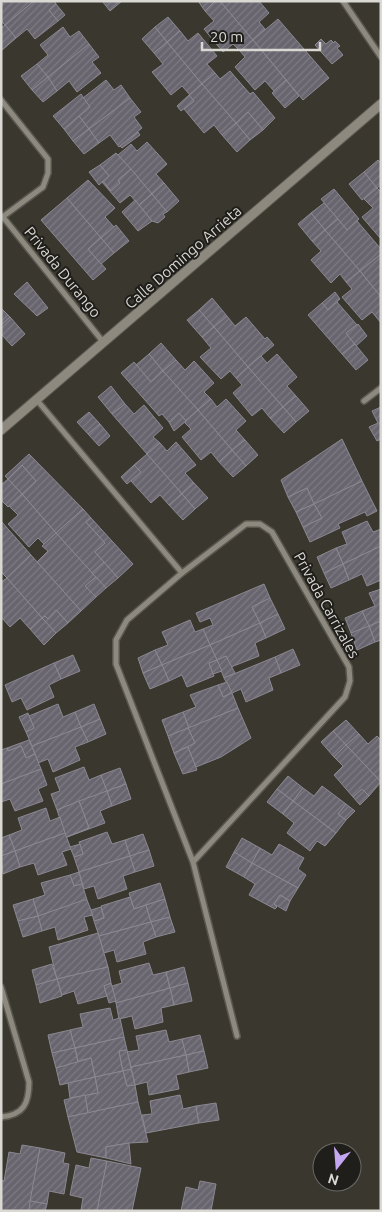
<svg xmlns="http://www.w3.org/2000/svg" width="382" height="1212" viewBox="0 0 382 1212" font-family="Ubuntu,sans-serif">
  <style>
    .building { fill: url(#building-hatch); stroke: #8c8892 }
    .lines { fill: none; stroke-linecap: round; stroke-linejoin: round }
    .minor-casing { stroke: #58564f; stroke-width: 8 }
    .tertiary-casing { stroke: #58564f; stroke-width: 11 }
    .minor { stroke: #8d897f; stroke-width: 5 }
    .tertiary { stroke: #8d897f; stroke-width: 9 }
    .labels { text-anchor: middle; dominant-baseline: central; stroke-width: 4; stroke-linejoin: round; paint-order: stroke }
    .street-label { font-size: 15px; fill: #dad8d3; stroke: #201e1a }
  </style>
  <defs>
    <pattern id="building-hatch" width="6" height="6" patternUnits="userSpaceOnUse" patternTransform="scale(1.25)"><rect width="6" height="6" fill="#69656f"/><path d="M-1 1l2-2M0 6l6-6M5 7l2-2" fill="none" stroke="#7e7a83"/></pattern>
  </defs>
  <rect width="100%" height="100%" fill="#3a372e"/>
  <g class="building">
    <polygon points="1,1 34,1 5,25 1,21 1,6 3,4"/>
    <polygon points="34,1 55,1 56,4 49,10 58,21 35,39 27,29 16,38 5,25"/>
    <polygon points="102,1 122,1 110,11"/>
    <polygon points="198,1 215,1 205,11"/>
    <polygon points="215,1 220,1 253,40 240,51 233,44 223,52 204,29 214,21 205,11"/>
    <polygon points="220,1 259,1 269,13 259,22 265,29 253,40"/>
    <polygon points="56,4 65,15 58,21 49,10"/>
    <polygon points="168,17 180,31 167,42 155,27"/>
    <polygon points="278,19 329,78 303,100 253,40"/>
    <polygon points="5,25 16,38 1,51 1,28"/>
    <polygon points="63,27 70,37 79,31 89,44 48,77 37,64 48,55 40,45"/>
    <polygon points="155,27 167,42 154,53 142,39"/>
    <polygon points="180,31 188,41 198,33 217,56 207,64 215,73 202,84 167,42"/>
    <polygon points="321,39 326,44 331,40 334,43 335,41 340,46 337,48 343,55 332,64 315,45"/>
    <polygon points="253,40 286,80 274,91 265,81 255,90 235,67 245,57 240,51"/>
    <polygon points="167,42 202,84 190,95 182,86 171,95 152,72 163,64 154,53"/>
    <polygon points="89,44 99,57 92,62 101,73 77,92 69,81 57,91 48,77"/>
    <polygon points="37,64 48,77 32,90 21,76"/>
    <polygon points="230,71 250,94 253,92 275,118 263,130 248,112 236,123 202,84 215,73 220,79"/>
    <polygon points="48,77 57,91 43,102 32,90"/>
    <polygon points="106,80 114,90 121,85 130,98 89,129 79,116 90,107 83,98"/>
    <polygon points="286,80 299,96 285,108 272,93"/>
    <polygon points="202,84 236,123 222,135 214,125 204,133 184,109 194,101 189,95"/>
    <polygon points="81,94 90,107 64,129 53,116"/>
    <polygon points="189,95 194,101 181,111 177,106"/>
    <polygon points="130,98 141,112 134,117 142,128 119,147 110,135 99,143 89,129"/>
    <polygon points="248,112 263,130 250,140 236,123"/>
    <polygon points="79,116 89,129 73,141 64,129"/>
    <polygon points="236,123 250,140 237,152 222,135"/>
    <polygon points="89,129 99,143 84,154 73,141"/>
    <polygon points="138,132 140,135 122,148 120,146"/>
    <polygon points="147,142 167,164 156,174 164,183 152,194 118,155 131,144 137,151"/>
    <polygon points="116,153 131,169 118,180 120,183 111,191 103,181 109,176 100,165"/>
    <polygon points="378,160 381,163 381,185 377,188 364,172"/>
    <polygon points="100,165 109,176 99,185 89,172"/>
    <polygon points="131,169 152,194 139,205 130,195 120,203 102,182 103,181 111,191 120,183 118,180"/>
    <polygon points="364,172 377,188 362,200 349,184"/>
    <polygon points="88,180 115,208 105,217 114,227 101,238 67,198"/>
    <polygon points="164,183 179,201 167,212 152,194"/>
    <polygon points="377,188 381,192 381,239 362,217 373,208 364,199"/>
    <polygon points="334,189 359,219 347,230 321,199"/>
    <polygon points="152,194 167,212 163,214 165,217 158,223 152,221 139,205"/>
    <polygon points="67,198 101,238 88,249 106,269 93,280 41,220"/>
    <polygon points="135,200 152,221 138,231 122,212"/>
    <polygon points="324,203 338,219 325,230 311,213"/>
    <polygon points="311,213 325,230 312,241 298,224"/>
    <polygon points="338,219 347,230 357,221 381,249 381,254 360,271 325,230"/>
    <polygon points="116,225 129,241 114,253 101,238"/>
    <polygon points="325,230 360,271 346,282 340,274 331,283 311,260 321,251 312,241"/>
    <polygon points="101,238 114,253 101,264 88,249"/>
    <polygon points="381,254 381,297 360,271"/>
    <polygon points="360,271 381,297 381,323 372,312 362,320 342,297 352,289 346,282"/>
    <polygon points="27,282 48,308 37,316 14,294"/>
    <polygon points="335,292 340,299 328,310 322,303"/>
    <polygon points="212,298 227,316 214,327 199,310"/>
    <polygon points="337,302 357,325 346,333 355,344 342,354 308,315 322,303 328,310"/>
    <polygon points="1,308 10,317 1,325"/>
    <polygon points="199,310 214,327 202,337 187,320"/>
    <polygon points="227,316 235,326 246,317 265,339 267,337 274,345 248,367 214,327"/>
    <polygon points="10,317 25,334 12,346 1,334 1,325"/>
    <polygon points="358,324 367,336 356,346 346,333"/>
    <polygon points="214,327 248,367 236,378 230,371 221,379 200,357 211,348 202,337"/>
    <polygon points="161,343 176,360 163,371 149,354"/>
    <polygon points="355,344 368,360 356,370 342,354"/>
    <polygon points="149,354 163,371 151,382 136,365"/>
    <polygon points="277,354 297,377 287,386 296,396 283,407 248,367 261,356 267,363"/>
    <polygon points="176,360 185,370 194,361 214,383 204,392 211,399 198,410 163,371"/>
    <polygon points="134,362 151,382 163,371 198,410 186,421 179,413 169,422 162,414 159,416 121,373"/>
    <polygon points="248,367 283,407 270,418 262,408 252,416 233,393 242,385 236,378"/>
    <polygon points="111,386 125,404 112,414 98,397"/>
    <polygon points="296,396 309,411 296,422 283,407"/>
    <polygon points="211,399 217,407 226,399 246,421 236,430 245,440 232,450 198,410"/>
    <polygon points="125,404 134,414 144,405 163,428 153,437 160,443 147,454 112,414"/>
    <polygon points="283,407 296,422 284,433 270,418"/>
    <polygon points="381,407 381,439 377,441 369,427 378,423 372,411"/>
    <polygon points="198,410 232,450 219,462 211,452 201,460 182,437 191,429 184,422"/>
    <polygon points="89,412 100,424 88,434 77,422"/>
    <polygon points="179,413 186,421 174,431 169,422"/>
    <polygon points="100,424 110,436 99,446 88,434"/>
    <polygon points="342,439 362,481 314,504 307,488 288,497 281,480"/>
    <polygon points="245,440 258,455 246,466 232,450"/>
    <polygon points="176,442 196,465 185,473 194,483 182,494 147,454 160,443 167,451"/>
    <polygon points="232,450 246,466 233,477 219,462"/>
    <polygon points="29,454 83,509 56,533 22,494 36,481 22,465 8,479 5,476"/>
    <polygon points="147,454 182,494 169,505 160,495 151,503 131,481 141,472 134,465"/>
    <polygon points="22,465 36,481 22,494 8,479"/>
    <polygon points="134,465 141,472 127,484 121,477"/>
    <polygon points="8,479 22,494 8,507 1,500 1,485"/>
    <polygon points="362,481 377,511 367,516 365,512 338,524 340,528 310,542 303,527 322,518 314,504"/>
    <polygon points="194,483 208,498 195,509 182,494"/>
    <polygon points="307,488 314,504 296,512 288,497"/>
    <polygon points="22,494 56,533 44,544 38,538 29,547 8,524 18,515 9,506"/>
    <polygon points="182,494 195,509 183,520 169,505"/>
    <polygon points="314,504 322,518 303,527 296,512"/>
    <polygon points="83,509 91,518 86,522 105,543 95,552 104,562 92,573 56,533"/>
    <polygon points="91,518 133,564 118,578 95,552 105,543 86,522"/>
    <polygon points="1,521 31,555 7,578 1,572"/>
    <polygon points="367,521 373,532 381,529 381,546 343,564 336,548 347,544 342,532"/>
    <polygon points="56,533 96,577 85,586 96,597 81,611 37,562 48,551 42,546"/>
    <polygon points="381,546 381,580 367,586 362,574 349,580 343,564"/>
    <polygon points="336,548 343,564 324,573 317,557"/>
    <polygon points="31,555 81,611 68,623 56,610 48,619 45,616 42,618 7,578"/>
    <polygon points="104,562 118,578 106,588 92,573"/>
    <polygon points="343,564 349,580 331,588 324,573"/>
    <polygon points="96,577 106,588 96,597 85,586"/>
    <polygon points="7,578 42,618 30,629 20,618 10,627 1,617 1,582"/>
    <polygon points="264,584 270,598 252,607 260,623 210,645 203,629 213,625 210,618 200,622 196,613"/>
    <polygon points="381,589 381,621 369,626 362,611 375,606 369,593"/>
    <polygon points="270,598 278,614 260,623 252,607"/>
    <polygon points="56,610 68,623 56,633 42,618 45,616 48,619"/>
    <polygon points="362,611 369,626 351,633 345,618"/>
    <polygon points="278,614 285,629 266,638 260,623"/>
    <polygon points="42,618 56,633 44,645 30,629"/>
    <polygon points="190,620 195,632 203,629 210,645 162,665 155,650 168,645 162,632"/>
    <polygon points="381,621 381,640 375,642 369,626"/>
    <polygon points="260,623 266,638 255,643 259,656 231,667 226,656 217,660 210,645"/>
    <polygon points="369,626 375,642 357,650 351,633"/>
    <polygon points="210,645 217,660 209,663 214,676 187,687 182,675 169,681 162,665"/>
    <polygon points="293,649 300,665 281,673 275,657"/>
    <polygon points="155,650 162,665 143,673 138,658"/>
    <polygon points="73,655 80,671 61,679 54,663"/>
    <polygon points="226,656 235,673 224,678 217,660"/>
    <polygon points="275,657 281,673 269,678 273,690 246,702 241,689 232,693 224,678"/>
    <polygon points="217,660 222,671 213,674 209,663"/>
    <polygon points="54,663 61,679 49,685 54,697 27,710 21,698 12,702 5,685"/>
    <polygon points="162,665 169,681 150,689 143,673"/>
    <polygon points="227,682 232,693 223,697 218,685"/>
    <polygon points="218,685 223,697 232,693 238,708 189,728 183,712 196,707 190,695"/>
    <polygon points="58,704 63,717 75,712 81,727 32,746 26,732 34,728 29,716"/>
    <polygon points="94,704 100,719 81,727 75,712"/>
    <polygon points="238,708 251,738 221,757 196,767 187,746 195,743 188,728"/>
    <polygon points="183,712 189,728 168,736 162,720"/>
    <polygon points="28,713 34,728 26,732 19,717"/>
    <polygon points="100,719 106,734 88,742 81,727"/>
    <polygon points="346,720 359,734 346,745 333,731"/>
    <polygon points="81,727 88,742 75,747 80,760 53,772 48,759 38,763 32,746"/>
    <polygon points="188,728 195,743 174,753 168,736"/>
    <polygon points="333,731 346,745 334,757 321,742"/>
    <polygon points="359,734 368,744 377,736 381,740 381,782 346,745"/>
    <polygon points="29,740 35,754 26,758 21,746 8,751 7,748"/>
    <polygon points="346,745 381,782 369,796 362,789 353,797 334,775 343,766 334,757"/>
    <polygon points="21,746 26,758 35,754 41,769 1,784 1,750 7,748 8,751"/>
    <polygon points="188,747 197,770 183,774 174,753"/>
    <polygon points="84,767 89,780 101,775 107,791 57,810 51,794 60,791 55,778"/>
    <polygon points="120,768 126,784 107,791 101,775"/>
    <polygon points="41,769 47,785 38,789 43,801 15,811 10,799 1,802 1,784"/>
    <polygon points="288,776 303,788 293,801 277,789"/>
    <polygon points="126,784 131,799 112,806 107,791"/>
    <polygon points="322,786 346,804 338,814 346,820 336,833 293,801 303,788 314,796"/>
    <polygon points="277,789 293,801 283,814 267,802"/>
    <polygon points="362,789 369,796 360,805 353,797"/>
    <polygon points="107,791 112,806 100,811 105,823 67,837 89,828 79,801"/>
    <polygon points="79,801 89,828 66,837 57,810"/>
    <polygon points="293,801 336,833 325,846 317,841 310,851 287,833 294,823 283,814"/>
    <polygon points="346,804 355,811 346,820 338,814"/>
    <polygon points="46,808 50,821 60,817 65,833 15,851 9,835 22,830 18,818"/>
    <polygon points="107,832 112,844 125,840 130,856 79,872 74,857 83,854 79,842"/>
    <polygon points="65,833 71,849 62,852 67,865 38,875 34,863 20,867 15,851"/>
    <polygon points="143,834 149,850 130,856 125,840"/>
    <polygon points="9,835 15,851 1,856 1,838"/>
    <polygon points="242,838 260,848 252,863 234,852"/>
    <polygon points="80,844 83,854 74,857 70,847"/>
    <polygon points="279,844 304,858 298,869 306,875 298,888 252,863 260,848 272,855"/>
    <polygon points="149,850 154,866 135,872 130,856"/>
    <polygon points="15,851 20,867 3,874 1,856"/>
    <polygon points="234,852 252,863 244,877 226,867"/>
    <polygon points="130,856 135,872 123,876 127,889 98,899 94,886 84,889 79,872"/>
    <polygon points="252,863 298,888 290,901 280,895 274,904 277,907 275,909 249,895 255,884 244,877"/>
    <polygon points="79,872 82,884 74,886 70,875"/>
    <polygon points="70,875 74,886 82,884 87,900 38,916 33,899 45,895 41,883"/>
    <polygon points="160,883 165,899 134,909 129,893"/>
    <polygon points="280,895 290,901 286,911 274,904"/>
    <polygon points="130,897 134,909 146,905 151,922 99,936 94,921 104,918 101,906"/>
    <polygon points="33,899 38,916 18,921 13,905"/>
    <polygon points="165,899 170,917 151,922 146,905"/>
    <polygon points="84,900 87,900 93,915 84,917 88,930 58,940 55,927 42,931 38,916"/>
    <polygon points="101,907 104,918 94,921 91,910"/>
    <polygon points="38,916 42,931 23,937 18,921"/>
    <polygon points="170,917 175,932 156,937 151,922"/>
    <polygon points="151,922 156,937 143,942 146,954 117,962 114,950 104,953 99,936"/>
    <polygon points="98,933 108,967 57,979 49,947"/>
    <polygon points="149,963 153,975 166,972 170,988 116,1003 112,986 122,983 119,971"/>
    <polygon points="52,964 57,979 36,985 32,970"/>
    <polygon points="108,967 111,983 104,986 107,996 78,1004 74,991 62,995 57,979"/>
    <polygon points="184,967 188,983 170,988 166,972"/>
    <polygon points="57,979 62,996 40,1003 36,985"/>
    <polygon points="111,983 116,1001 109,1003 104,986"/>
    <polygon points="188,983 192,1001 174,1005 170,988"/>
    <polygon points="170,988 174,1005 161,1008 163,1022 135,1029 132,1016 119,1019 116,1003"/>
    <polygon points="110,1008 113,1020 120,1018 124,1037 75,1048 70,1030 83,1027 80,1014"/>
    <polygon points="70,1030 75,1048 52,1053 48,1035"/>
    <polygon points="166,1030 169,1042 182,1039 186,1055 131,1067 127,1052 139,1050 136,1036"/>
    <polygon points="200,1035 204,1051 186,1055 182,1039"/>
    <polygon points="124,1037 127,1050 119,1051 123,1071 95,1077 91,1058 78,1061 75,1048"/>
    <polygon points="75,1048 78,1063 56,1068 52,1053"/>
    <polygon points="127,1050 131,1069 123,1071 119,1051"/>
    <polygon points="204,1051 208,1068 189,1072 186,1055"/>
    <polygon points="186,1055 189,1072 176,1075 179,1089 149,1095 147,1082 135,1085 131,1067"/>
    <polygon points="91,1058 95,1077 60,1085 56,1068"/>
    <polygon points="131,1069 135,1085 127,1086 123,1071"/>
    <polygon points="123,1071 127,1086 135,1085 138,1102 88,1113 85,1095 98,1093 95,1077"/>
    <polygon points="95,1077 98,1093 70,1098 68,1083"/>
    <polygon points="85,1095 88,1113 68,1117 64,1100"/>
    <polygon points="180,1095 183,1109 196,1106 199,1123 146,1133 142,1115 152,1114 150,1101"/>
    <polygon points="138,1102 148,1142 129,1143 106,1147 106,1158 77,1152 68,1117"/>
    <polygon points="216,1103 219,1120 199,1123 196,1106"/>
    <polygon points="129,1143 131,1164 106,1158 106,1147"/>
    <polygon points="22,1145 40,1148 29,1211 1,1211 1,1180 4,1181 9,1152 20,1154"/>
    <polygon points="40,1148 65,1153 63,1163 69,1164 64,1194 49,1191 47,1204 30,1201"/>
    <polygon points="91,1158 107,1161 97,1211 83,1211 81,1210 83,1198 70,1195 76,1165 89,1168"/>
    <polygon points="107,1161 141,1168 132,1211 97,1211"/>
    <polygon points="200,1181 216,1184 211,1211 181,1211 186,1187 198,1190"/>
    <polygon points="30,1201 47,1204 45,1211 29,1211"/>
  </g>
  <g class="lines">
    <g class="minor-casing">
      <g id="minor">
        <polyline points="343,1 381,57"/>
        <polyline points="1,100 48,159 48,173 43,187 1,218"/>
        <polyline points="3,217 104,343"/>
        <polyline points="36,399 182,573"/>
        <polyline points="364,401 381,388"/>
        <polyline points="193,862 345,697 350,681 349,667 272,532 260,524 246,524 182,573 127,620 116,640 116,664 193,862 237,1036"/>
        <path d="M 1,987 L 29,1082 C 29,1103 24,1115 1,1117"/>
      </g>
    </g>
    <g class="tertiary-casing">
      <polyline id="tertiary" points="1,430 381,104"/>
    </g>
    <use href="#minor" class="minor"/>
    <use href="#tertiary" class="tertiary"/>
  </g>
  <g class="labels">
    <g class="street-label">
      <text transform="translate(183 257) rotate(-41)">Calle Domingo Arrieta</text>
      <text transform="translate(63 272) rotate(51)">Privada Durango</text>
      <text transform="translate(327 605) rotate(61)">Privada Carrizales</text>
    </g>
  </g>
  <rect width="382" height="1212" fill="none" stroke="#dad8d3" stroke-width="5"/>
  <g transform="translate(337 1167) rotate(197)"><circle r="24" fill="#201e1a" stroke="#6a6864"/>
  <path d="M0-4L9 19L0 12L-9 19Z" fill="#c5a6f1"/>
  <text y="-8" font-size="14" font-weight="bold" text-anchor="middle" fill="#dad8d3">N</text>
  </g>
  <path d="M202 42v8h118v-8" fill="none" stroke="#dad8d3" stroke-width="2.5"/>
  <text x="210" y="42" font-size="15" fill="#dad8d3" stroke="#201e1a" stroke-width="4" paint-order="stroke">20 m</text>
</svg>
